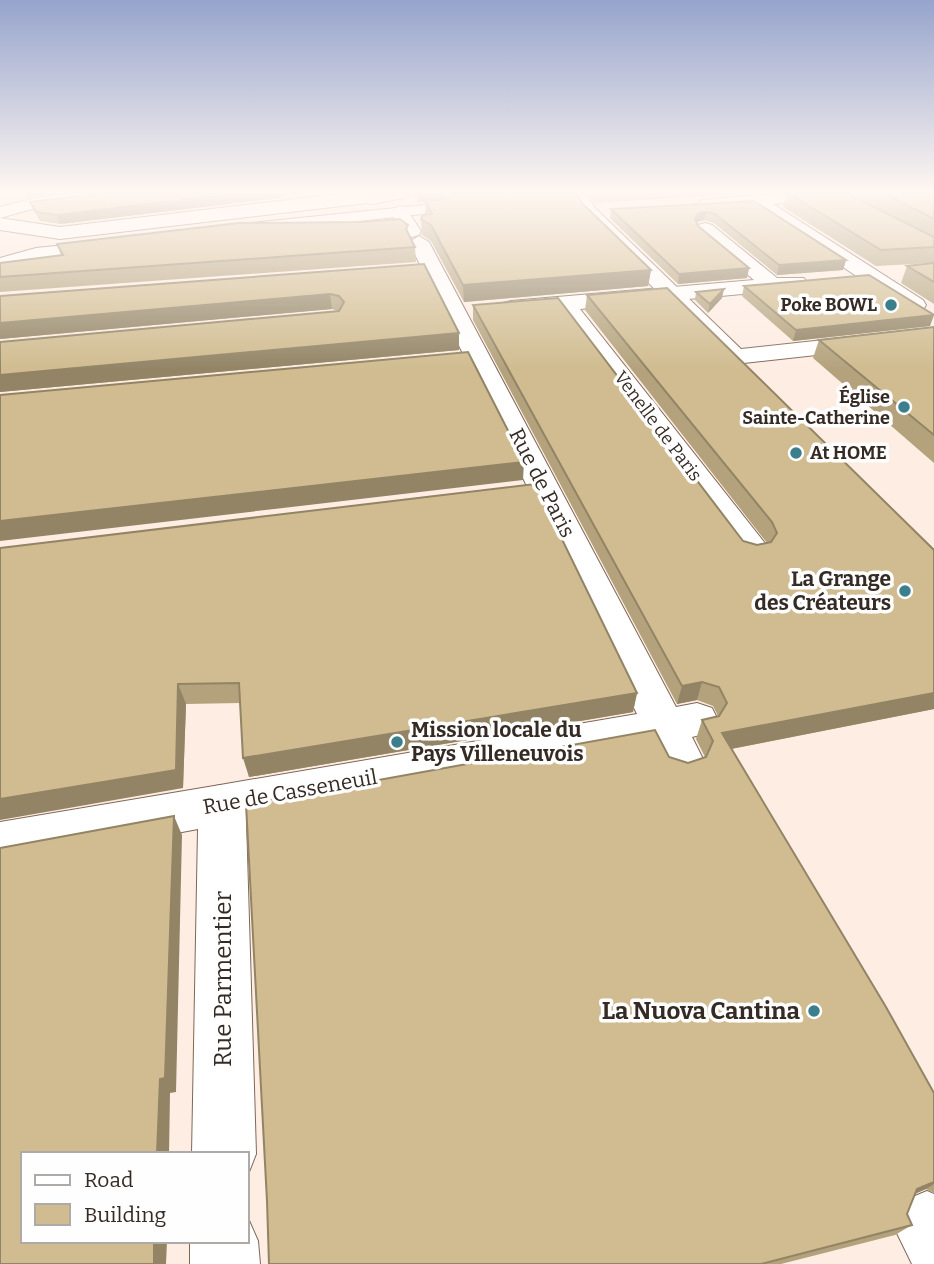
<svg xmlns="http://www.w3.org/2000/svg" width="934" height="1264" viewBox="0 0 934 1264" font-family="Bitter,serif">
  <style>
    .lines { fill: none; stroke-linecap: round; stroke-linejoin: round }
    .service-casing { stroke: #7f6758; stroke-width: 2 }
    .pedestrian-casing { stroke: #7f6758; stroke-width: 2 }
    .minor-casing { stroke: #7f6758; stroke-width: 2 }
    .secondary-casing { stroke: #7f6758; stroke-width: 2 }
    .service { fill: #fff; fill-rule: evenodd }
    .pedestrian { fill: #fff; fill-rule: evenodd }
    .minor { fill: #fff; fill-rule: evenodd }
    .secondary { fill: #fff; fill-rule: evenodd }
    .wall { fill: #b3a27c }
    .shaded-wall { fill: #928465 }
    .building { fill: #d0bc90; stroke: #928465; stroke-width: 2 }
    .poi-dot { fill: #3b7f8d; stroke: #fefefe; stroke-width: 2.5 }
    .labels { text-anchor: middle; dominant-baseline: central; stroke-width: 7; stroke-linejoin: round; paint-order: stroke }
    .far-poi-label { font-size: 18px; font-weight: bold; fill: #352b24; stroke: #fefefe; text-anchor: end }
    .far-street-label { font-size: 18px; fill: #352b24; stroke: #fefefe }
    .street-label { font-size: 21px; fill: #352b24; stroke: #fefefe }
    .poi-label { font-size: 21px; font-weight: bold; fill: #352b24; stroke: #fefefe; text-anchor: end }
    .near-street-label { font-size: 24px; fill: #352b24; stroke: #fefefe }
    .near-poi-label { font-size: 24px; font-weight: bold; fill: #352b24; stroke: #fefefe; text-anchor: end }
  </style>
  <rect width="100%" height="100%" fill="#feede3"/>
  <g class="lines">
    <g class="service-casing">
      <g id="service">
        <polygon points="444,203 449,205 452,208 449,211 251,233 243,228 251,223"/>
        <polygon points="104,241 110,242 112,246 110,250 36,259 0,270 0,258 36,248"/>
      </g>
    </g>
    <g class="pedestrian-casing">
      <g id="pedestrian">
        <polygon points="399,206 405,207 421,231 419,235 412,237 405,235 390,211"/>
        <polygon points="705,223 712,225 777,278 804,278 807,283 804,288 796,289 580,309 764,542 769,550 764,558 752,561 740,558 558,311 511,315 503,313 500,308 503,303 511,301 754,280 698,233 696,229 698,225"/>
        <polygon points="419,236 429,242 676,707 697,703 712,708 718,720 712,732 692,737 704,761 698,774 682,779 666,774 652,745 220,825 203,819 197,805 203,791 220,785 637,714 409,242"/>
        <polygon points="927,1191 934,1194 934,1264 912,1264 893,1225 903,1201"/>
      </g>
    </g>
    <g class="minor-casing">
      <g id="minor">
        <polygon points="75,193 132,193 124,198 36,208 0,218 0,207 35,198"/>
        <polygon points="568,193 585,193 595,208 741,349 934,328 934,342 735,364 726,362 583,216"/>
        <polygon points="781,193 857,193 849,198 773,204 923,300 926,305 923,310 907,310 752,206 703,210 694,205 703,200"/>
        <polygon points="220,785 237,791 243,805 246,820 256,1154 247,1177 247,1154 192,1154 198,829 0,866 0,822"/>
        <polygon points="247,1216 258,1241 260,1264 190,1264 190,1241 247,1241"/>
      </g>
    </g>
    <g class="secondary-casing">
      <polygon id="secondary" points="347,193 410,193 408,197 373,204 367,203 60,239 0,230 0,218 60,227"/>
    </g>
    <use href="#service" class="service"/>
    <use href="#pedestrian" class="pedestrian"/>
    <use href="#minor" class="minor"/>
    <use href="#secondary" class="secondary"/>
  </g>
  <g class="wall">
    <polygon points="413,193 576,193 582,203 651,270 648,286 464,302 431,241 422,235 421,219 425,215 425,202 418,202"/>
    <polygon points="587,193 751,193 595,203"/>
    <polygon points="787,193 846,193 906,223 858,197 858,193 934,193 934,304 901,283 907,266 932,263 876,266 783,207"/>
    <polygon points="280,198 60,224 40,221 34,211 30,202"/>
    <polygon points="754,201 846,260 843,270 777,275 714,223 704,220 697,222 698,226 749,268 747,278 678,284 610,218 611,209"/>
    <polygon points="409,235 415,247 416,262 0,292 0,263 61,255 57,244"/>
    <polygon points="424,264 459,350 0,392 0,342 338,311 332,309 0,339 0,296"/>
    <polygon points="744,286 930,326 793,341 742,296"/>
    <polygon points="696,292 722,298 708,313 695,300"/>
    <polygon points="587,295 934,709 731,749 934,1093 934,1193 926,1189 916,1193 907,1214 912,1225 895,1235 781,1264 269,1264 669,757 688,763 705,757 696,739 702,720 718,716 713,706 697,700 677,704 473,320 473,305 743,541 757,545 767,543 585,310"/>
    <polygon points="934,327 934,463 813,358 819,340"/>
    <polygon points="0,548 637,693 633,712 249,777 240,703 186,704 183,788"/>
  </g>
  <g class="shaded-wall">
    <polygon points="24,193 55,193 26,198"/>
    <polygon points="241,193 288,193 280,198 60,224 57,215"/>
    <polygon points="417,193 444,193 444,200 418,202"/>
    <polygon points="706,212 704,220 697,222 695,219 699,213"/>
    <polygon points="846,260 843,270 777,275 779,265"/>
    <polygon points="749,268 747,278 678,284 679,274"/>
    <polygon points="651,270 648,286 464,302 463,285"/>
    <polygon points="724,289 722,298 708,313 710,304"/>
    <polygon points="330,294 332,309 0,339 0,323"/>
    <polygon points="934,315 930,326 793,341 796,330"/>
    <polygon points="459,333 459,350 0,392 0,375"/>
    <polygon points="524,462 523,480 0,541 0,521"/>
    <polygon points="702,682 697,700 677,704 682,686"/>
    <polygon points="178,684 186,704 183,788 0,820 0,799"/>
    <polygon points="637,693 633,712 249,777 243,758"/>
    <polygon points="934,693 934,709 715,752 722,733"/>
    <polygon points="174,816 182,835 176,1092 170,1093 169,1154 157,1154 160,1079"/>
    <polygon points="934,1182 934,1184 926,1189 901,1200 917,1189"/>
    <polygon points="154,1241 167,1241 166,1264 154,1264"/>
  </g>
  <g class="building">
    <polygon points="104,193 241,193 57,215 36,212 30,202"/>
    <polygon points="452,193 576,193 582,203 651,270 463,285 431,225 421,219 423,215 432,214 425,201 449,199"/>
    <polygon points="788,193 846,193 934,237 934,247 881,250"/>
    <polygon points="884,193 934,193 934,219"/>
    <polygon points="754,201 846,260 779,265 715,214 706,212 699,213 695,219 698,226 749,268 679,274 611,209"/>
    <polygon points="400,219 408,225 406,229 415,247 0,277 0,263 63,255 57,244 239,223 364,222"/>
    <polygon points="934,263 934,282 907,266"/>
    <polygon points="424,264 459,333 0,375 0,342 339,311 344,302 339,296 330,294 0,323 0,296"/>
    <polygon points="869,275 934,315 796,330 744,286"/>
    <polygon points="667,288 934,550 934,693 722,733 886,1007 934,1093 934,1182 917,1189 907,1214 912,1225 761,1264 269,1264 267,1201 246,804 655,730 669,757 688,763 706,757 713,741 702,720 719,716 727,703 719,687 702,682 682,686 473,305 558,298 743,541 757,545 771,542 777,533 772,522 587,295"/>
    <polygon points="724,289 710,304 696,292"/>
    <polygon points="934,327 934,435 819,340"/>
    <polygon points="468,352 524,462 0,521 0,395"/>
    <polygon points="535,484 637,693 243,758 239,683 178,684 176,770 0,799 0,548"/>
    <polygon points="174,816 165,1078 160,1079 157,1154 23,1154 23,1241 154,1241 154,1264 0,1264 0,848"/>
  </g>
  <linearGradient id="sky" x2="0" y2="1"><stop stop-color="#96a4cc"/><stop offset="0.52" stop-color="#fff7f2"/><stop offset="1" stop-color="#fff7f2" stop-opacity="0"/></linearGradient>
  <rect width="934" height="370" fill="url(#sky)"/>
  <g class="poi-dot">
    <circle cx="891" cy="305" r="7"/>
    <circle cx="904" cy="407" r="7"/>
    <circle cx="796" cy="453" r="7"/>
    <circle cx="905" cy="591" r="7"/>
    <circle cx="397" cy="742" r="7"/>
    <circle cx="814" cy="1011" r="7"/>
  </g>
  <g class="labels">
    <g class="far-poi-label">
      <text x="877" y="305">Poke BOWL</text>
      <text x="890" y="397">Église<tspan x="890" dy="21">Sainte-Catherine</tspan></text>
      <text x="810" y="453" text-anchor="start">At HOME</text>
    </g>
    <g class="far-street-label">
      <text transform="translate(658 426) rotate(53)">Venelle de Paris</text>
    </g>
    <g class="street-label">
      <text transform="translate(542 483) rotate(63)">Rue de Paris</text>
      <text transform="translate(290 792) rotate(-10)">Rue de Casseneuil</text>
    </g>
    <g class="poi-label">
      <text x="891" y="579">La Grange<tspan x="891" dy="24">des Créateurs</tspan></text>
      <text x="411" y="730" text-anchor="start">Mission locale du<tspan x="411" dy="24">Pays Villeneuvois</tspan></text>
    </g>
    <g class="near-street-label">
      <text transform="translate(223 979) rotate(-90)">Rue Parmentier</text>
    </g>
    <g class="near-poi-label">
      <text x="800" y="1011">La Nuova Cantina</text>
    </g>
  </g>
  <rect x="21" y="1152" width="228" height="91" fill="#fefefe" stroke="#aeaaa7" stroke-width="2"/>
  <rect x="35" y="1175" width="35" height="10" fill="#ffffff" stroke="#aeaaa7" stroke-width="2"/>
  <text x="84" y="1187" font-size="21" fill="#352b24">Road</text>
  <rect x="35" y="1204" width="35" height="21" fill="#d0bc90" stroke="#aeaaa7" stroke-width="2"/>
  <text x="84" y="1222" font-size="21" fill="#352b24">Building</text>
</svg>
